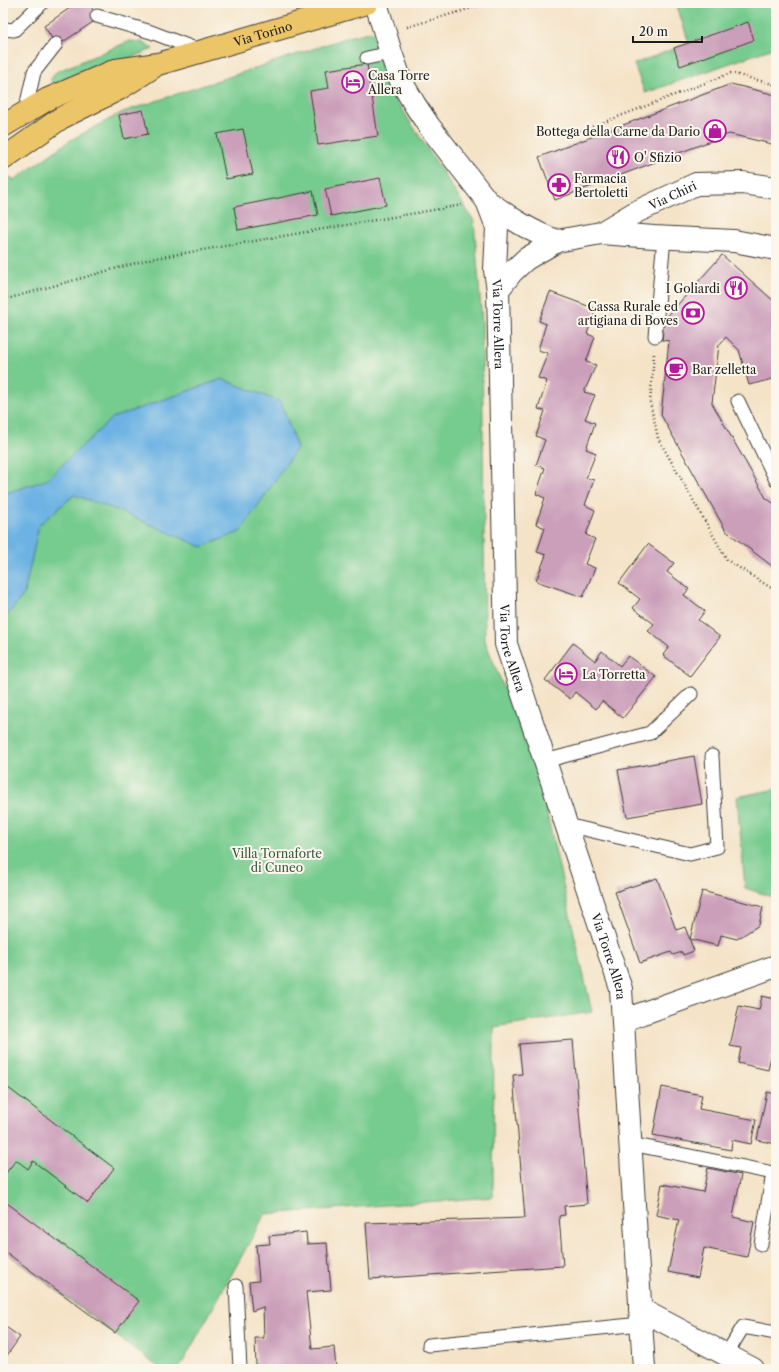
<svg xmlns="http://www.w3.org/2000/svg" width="779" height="1372" viewBox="0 0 779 1372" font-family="'Libre Caslon Text',serif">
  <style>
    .green { fill: #76cb8e; stroke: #497455 }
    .water { fill: #6cb2e3; stroke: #446780 }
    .building { fill: #cb9eba }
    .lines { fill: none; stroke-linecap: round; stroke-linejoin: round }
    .lane-casing { stroke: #3c3a36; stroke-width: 15 }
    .street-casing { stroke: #3c3a36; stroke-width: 24 }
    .primary-casing { stroke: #3c3a36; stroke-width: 24 }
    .path { stroke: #3c3a36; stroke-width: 2.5; stroke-dasharray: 1 3; stroke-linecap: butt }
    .lane { stroke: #fff; stroke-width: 13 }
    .street { stroke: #fff; stroke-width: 22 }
    .primary { stroke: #edc569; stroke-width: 22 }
    .labels { text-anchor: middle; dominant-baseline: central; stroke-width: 4; stroke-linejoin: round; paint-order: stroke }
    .street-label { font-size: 12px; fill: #1c1c1c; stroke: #fbf7ec }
    .poi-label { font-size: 12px; fill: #1c1c1c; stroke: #fbf7ec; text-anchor: start }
    .park-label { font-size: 12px; fill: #3c5944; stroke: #fbf7ec }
  </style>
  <rect width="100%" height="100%" fill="#fbf7ec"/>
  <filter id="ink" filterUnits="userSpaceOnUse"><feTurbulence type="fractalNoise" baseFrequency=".025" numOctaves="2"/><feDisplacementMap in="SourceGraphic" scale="8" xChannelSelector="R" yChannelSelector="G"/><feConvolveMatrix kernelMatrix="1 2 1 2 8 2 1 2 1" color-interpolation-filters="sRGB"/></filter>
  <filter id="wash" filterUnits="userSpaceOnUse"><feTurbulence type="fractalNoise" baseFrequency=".012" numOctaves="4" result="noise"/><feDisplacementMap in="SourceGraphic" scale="16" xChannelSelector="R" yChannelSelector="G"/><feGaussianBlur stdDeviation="0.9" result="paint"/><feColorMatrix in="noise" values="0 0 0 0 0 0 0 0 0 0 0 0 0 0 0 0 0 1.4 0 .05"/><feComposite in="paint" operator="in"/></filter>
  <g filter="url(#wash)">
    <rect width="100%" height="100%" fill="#f4e3c7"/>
    <g class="green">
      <polygon points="676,3 776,3 776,47 645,93 634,64 689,43"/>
      <polygon points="372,31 389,89 474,221 482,323 485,641 537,770 592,1012 494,1027 493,1197 265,1214 179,1369 161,1369 3,1250 3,173 14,180 71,140 123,112 349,37"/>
      <polygon points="130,41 142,42 153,49 53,88 51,79 56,72"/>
      <polygon points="776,789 776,898 745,888 737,797"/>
    </g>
    <polygon class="water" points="222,379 281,402 297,448 240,532 202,547 117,510 74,495 39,525 24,594 3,621 3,494 46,480 112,418"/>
    <g id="blocks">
      <g class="building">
        <polygon points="77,3 88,3 99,18 57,46 44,26"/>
        <polygon points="748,22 754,40 680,66 674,48"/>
        <polygon points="367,64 378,136 318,145 310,91 329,88 326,70"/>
        <polygon points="731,84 776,95 776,145 729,134 555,200 539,157"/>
        <polygon points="143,110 148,134 124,139 119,115"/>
        <polygon points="243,129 253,174 226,179 217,134"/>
        <polygon points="380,178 386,205 331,216 325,189"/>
        <polygon points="313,191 318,215 238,230 234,207"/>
        <polygon points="722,255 776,303 776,378 749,385 739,350 726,337 719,345 712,403 766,498 776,505 776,569 726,531 661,415 669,341 662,340 664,320"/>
        <polygon points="550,292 596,309 587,334 595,337 586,362 596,365 584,392 595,395 585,419 595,423 586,449 596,453 586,478 594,480 585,505 595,510 586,535 595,539 585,564 595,568 583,597 536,581 546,555 537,552 545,528 536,524 545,498 536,494 545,468 536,465 545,440 536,436 545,411 538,409 547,381 538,378 548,353 538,350 546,324 539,321"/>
        <polygon points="648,544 674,563 667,572 689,589 684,595 705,611 698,620 720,637 690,676 663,655 669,647 648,631 654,624 633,608 640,599 619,583"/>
        <polygon points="573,643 595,661 602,651 620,666 628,656 656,677 623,718 602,701 596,709 575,692 570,699 545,680"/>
        <polygon points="694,756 702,804 627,817 618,770"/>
        <polygon points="657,878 676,930 685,927 694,951 683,955 682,952 673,955 671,952 640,963 615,892"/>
        <polygon points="702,891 763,907 759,925 737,939 721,935 718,946 690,939"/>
        <polygon points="762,996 776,999 776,1057 771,1056 768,1070 738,1063 741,1048 730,1046 739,1006 759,1010"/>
        <polygon points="573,1040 587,1204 564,1206 565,1215 559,1216 563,1266 370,1279 366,1223 525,1218 513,1075 522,1074 519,1044"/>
        <polygon points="3,1084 114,1168 88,1203 33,1161 28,1169 16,1160 3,1177"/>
        <polygon points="662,1087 702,1095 699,1109 756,1120 751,1144 732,1140 731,1150 653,1135"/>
        <polygon points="767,1092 776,1094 776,1144 757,1140"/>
        <polygon points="708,1168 741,1175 733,1217 754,1222 747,1257 704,1248 698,1278 668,1272 679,1220 656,1215 662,1184 703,1192"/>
        <polygon points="3,1200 139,1301 115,1333 3,1250"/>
        <polygon points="306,1232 307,1244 327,1243 331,1290 306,1292 312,1349 334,1347 336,1369 268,1369 268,1365 256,1366 255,1338 264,1338 263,1307 252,1311 249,1282 259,1281 256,1245 270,1244 269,1236"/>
        <polygon points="3,1325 20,1337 3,1361"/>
      </g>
    </g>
  </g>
  <g filter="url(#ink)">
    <use href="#blocks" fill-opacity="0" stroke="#3c3a36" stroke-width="1"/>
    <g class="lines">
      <g class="lane-casing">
        <g id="lane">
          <polyline points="97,16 151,32 201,51"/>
          <polyline points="3,29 14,30 42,3"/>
          <polyline points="367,58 391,53"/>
          <polyline points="25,112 34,72 56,44"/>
          <polyline points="655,336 664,238"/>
          <polyline points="738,401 776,480"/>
          <polyline points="545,761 650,733 691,694"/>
          <polyline points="567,825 690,854 717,847 712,756"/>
          <polyline points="631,1144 773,1173 761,1244"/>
          <polyline points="236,1286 240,1369"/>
          <polyline points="429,1345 641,1324"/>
          <polyline points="726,1355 743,1327 776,1333"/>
        </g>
      </g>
      <g class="street-casing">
        <g id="street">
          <path id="s1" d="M 376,3 L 391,53 L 401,81 L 415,105 L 429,126 L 487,201 L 497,227 L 495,270 L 498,290 L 506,644 L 621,989 L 644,1369"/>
          <path d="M 487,201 C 509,217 531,232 557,241"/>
          <path id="s2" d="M 601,233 L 636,212 L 696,184 L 742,183 L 776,188"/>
          <polyline points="498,290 512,272 526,259 557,241 601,233 654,237 734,241 776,249"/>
          <polyline points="624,1020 776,966"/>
          <polyline points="640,1309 753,1369"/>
        </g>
      </g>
      <g class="primary-casing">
        <g id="primary">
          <path id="s3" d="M 3,126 L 48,99 L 116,70 L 158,64 L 367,3"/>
          <polyline points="3,159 61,118 119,89 152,68"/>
        </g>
      </g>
      <g class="path">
        <polyline points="407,27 489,3"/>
        <polyline points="566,137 731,73 776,85"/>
        <polyline points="3,300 150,259 462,205"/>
        <polyline points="654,354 650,402 658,438 727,560 776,591"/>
      </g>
      <use href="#lane" class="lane"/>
      <use href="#street" class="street"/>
      <use href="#primary" class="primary"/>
    </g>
  </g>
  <defs>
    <g id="hotel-ring" transform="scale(1.15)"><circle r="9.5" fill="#fbf7ec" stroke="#b5179e" stroke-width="1.5"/><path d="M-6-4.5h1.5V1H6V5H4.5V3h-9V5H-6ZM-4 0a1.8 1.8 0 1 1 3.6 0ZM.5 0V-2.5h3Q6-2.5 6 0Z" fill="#b5179e"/></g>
    <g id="shop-ring" transform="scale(1.15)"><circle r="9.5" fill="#fbf7ec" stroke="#b5179e" stroke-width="1.5"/><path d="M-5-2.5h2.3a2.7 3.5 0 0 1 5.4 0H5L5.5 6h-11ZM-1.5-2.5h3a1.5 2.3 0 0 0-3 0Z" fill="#b5179e"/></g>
    <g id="restaurant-ring" transform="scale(1.15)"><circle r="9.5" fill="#fbf7ec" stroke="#b5179e" stroke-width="1.5"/><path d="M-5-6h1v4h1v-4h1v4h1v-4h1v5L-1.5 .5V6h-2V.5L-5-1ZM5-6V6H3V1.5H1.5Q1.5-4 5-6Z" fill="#b5179e"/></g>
    <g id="pharmacy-ring" transform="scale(1.15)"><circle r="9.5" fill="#fbf7ec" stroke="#b5179e" stroke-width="1.5"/><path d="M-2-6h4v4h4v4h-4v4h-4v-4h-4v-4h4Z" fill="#b5179e"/></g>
    <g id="bank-ring" transform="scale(1.15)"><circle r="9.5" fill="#fbf7ec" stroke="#b5179e" stroke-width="1.5"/><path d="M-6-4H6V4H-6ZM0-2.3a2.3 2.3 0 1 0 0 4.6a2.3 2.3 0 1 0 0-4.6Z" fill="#b5179e"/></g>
    <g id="cafe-ring" transform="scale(1.15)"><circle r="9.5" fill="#fbf7ec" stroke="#b5179e" stroke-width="1.5"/><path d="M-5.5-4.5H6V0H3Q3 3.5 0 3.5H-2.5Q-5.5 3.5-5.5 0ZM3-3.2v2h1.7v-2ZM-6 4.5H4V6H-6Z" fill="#b5179e"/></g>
  </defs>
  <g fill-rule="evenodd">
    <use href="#hotel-ring" x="353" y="82"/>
    <use href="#shop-ring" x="715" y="131"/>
    <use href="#restaurant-ring" x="618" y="157"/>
    <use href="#pharmacy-ring" x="559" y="185"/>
    <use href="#restaurant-ring" x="736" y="288"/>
    <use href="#bank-ring" x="693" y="313"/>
    <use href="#cafe-ring" x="676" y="369"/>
    <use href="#hotel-ring" x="566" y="674"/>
  </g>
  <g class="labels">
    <g class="street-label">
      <text stroke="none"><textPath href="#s3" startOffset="278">Via Torino</textPath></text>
      <text stroke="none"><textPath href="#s2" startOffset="81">Via Chiri</textPath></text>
      <text stroke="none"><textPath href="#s1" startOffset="355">Via Torre Allera</textPath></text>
      <text stroke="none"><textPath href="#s1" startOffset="680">Via Torre Allera</textPath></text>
      <text stroke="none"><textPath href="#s1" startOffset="1004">Via Torre Allera</textPath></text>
    </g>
    <g class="poi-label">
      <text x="368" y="75">Casa Torre<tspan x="368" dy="14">Allera</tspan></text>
      <text x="700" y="131" text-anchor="end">Bottega della Carne da Dario</text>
      <text x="634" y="157">O' Sfizio</text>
      <text x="574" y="178">Farmacia<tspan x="574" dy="14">Bertoletti</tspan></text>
      <text x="720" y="288" text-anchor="end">I Goliardi</text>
      <text x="678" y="306" text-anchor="end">Cassa Rurale ed<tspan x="678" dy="14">artigiana di Boves</tspan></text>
      <text x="692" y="369">Bar zelletta</text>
      <text x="582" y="674">La Torretta</text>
    </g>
    <g class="park-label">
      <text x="277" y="853">Villa Tornaforte<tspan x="277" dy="14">di Cuneo</tspan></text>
    </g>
  </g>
  <rect width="779" height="1372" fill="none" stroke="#fbf7ec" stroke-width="16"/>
  <path d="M633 36v6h69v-6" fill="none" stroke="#1c1c1c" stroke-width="2"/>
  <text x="639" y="36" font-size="12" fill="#1c1c1c" stroke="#fbf7ec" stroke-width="3" paint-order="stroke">20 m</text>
</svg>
